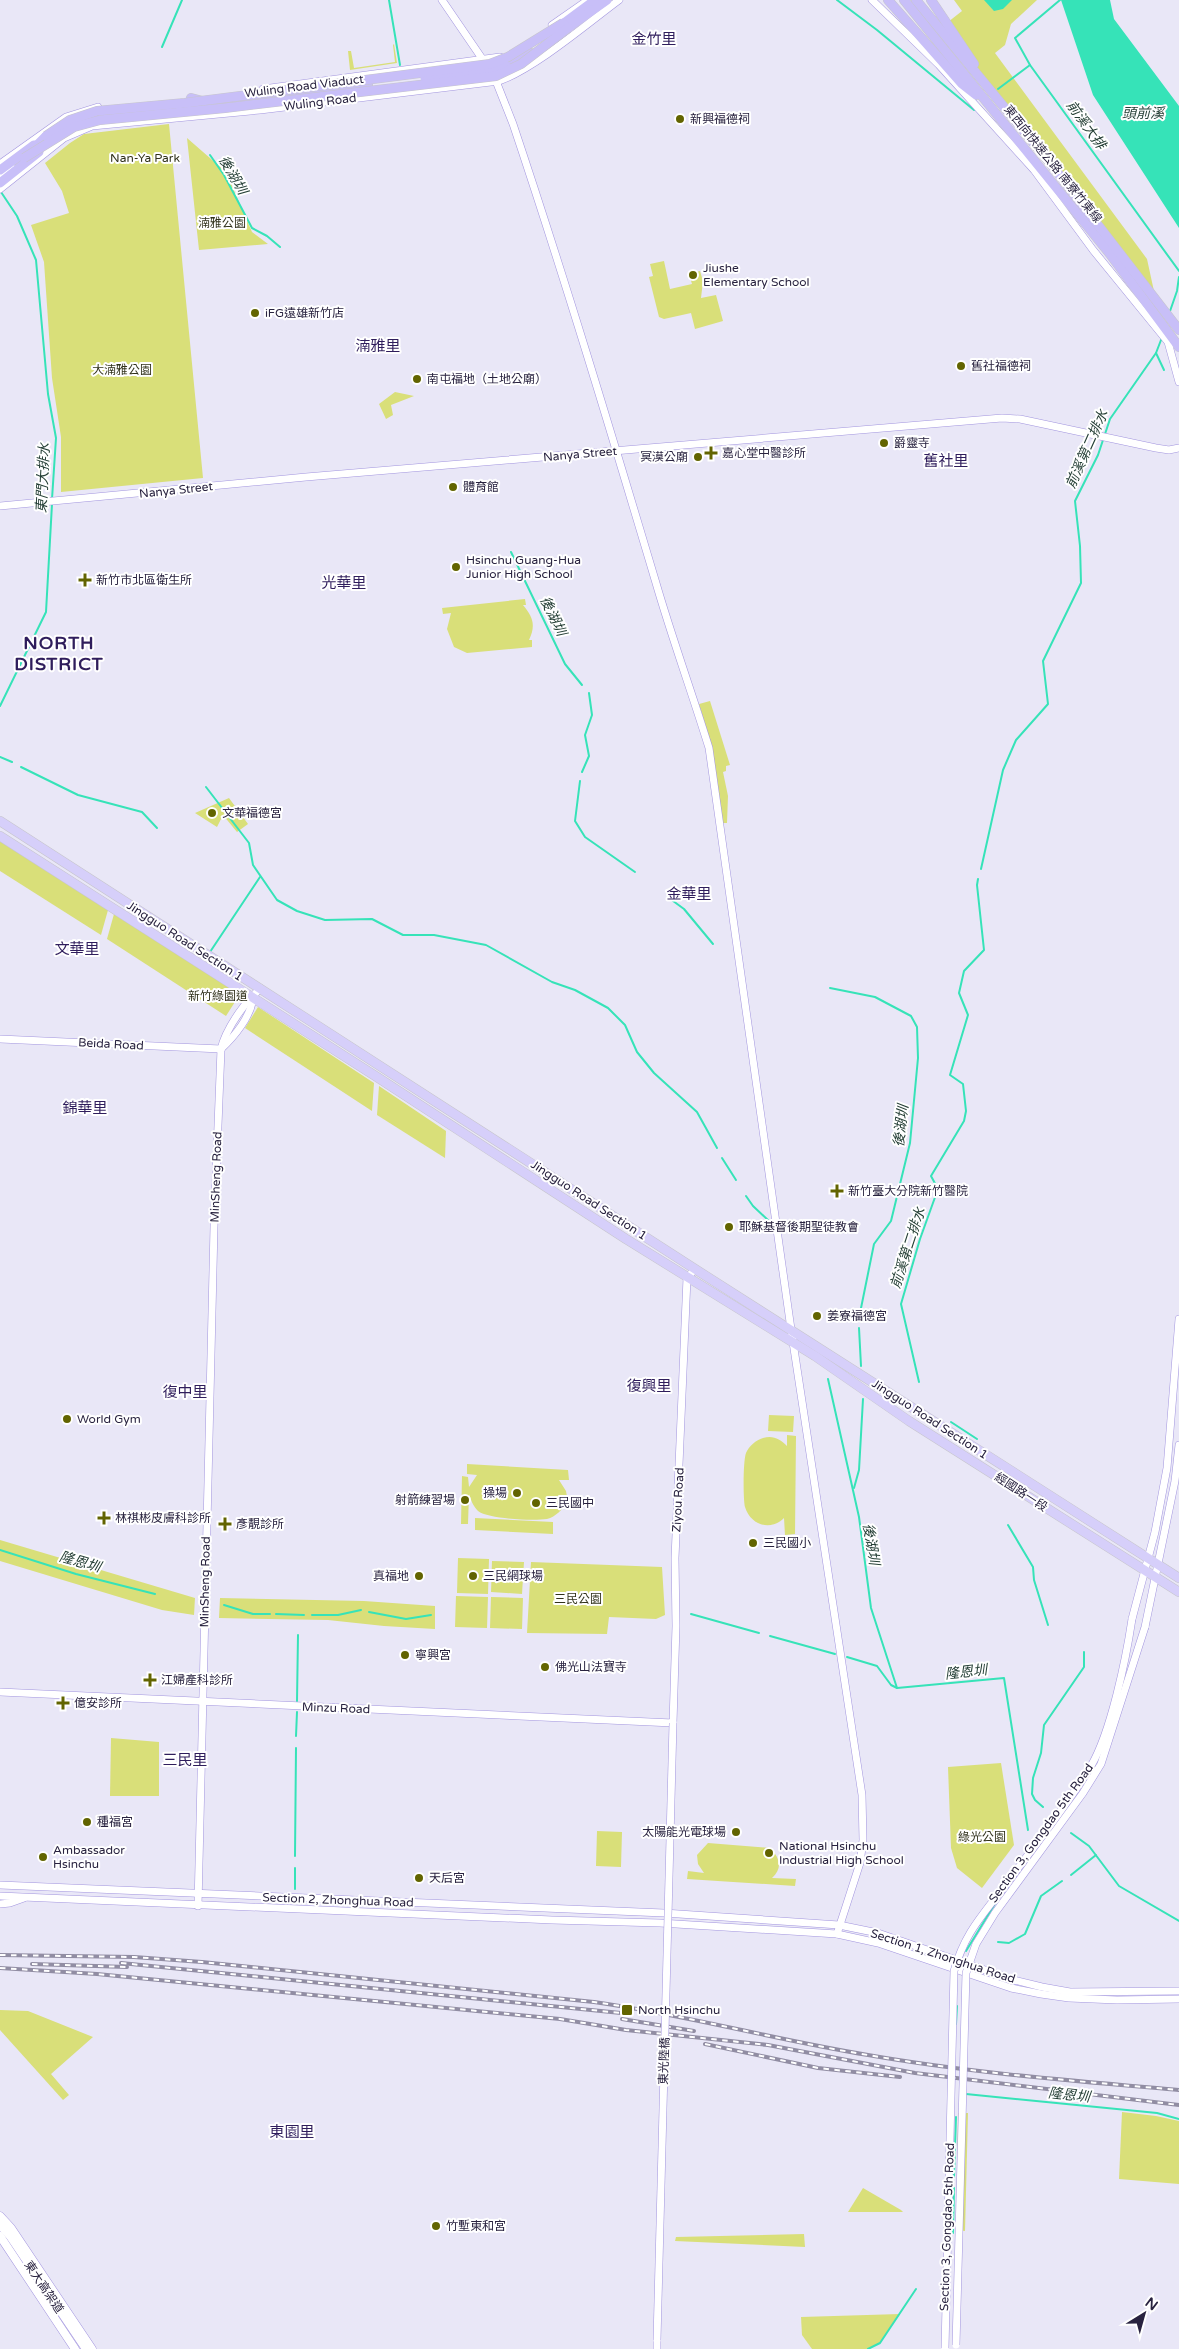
<svg xmlns="http://www.w3.org/2000/svg" width="1179" height="2349" viewBox="0 0 1179 2349" font-family="'Varela Round','Noto Sans TC',sans-serif">
  <style>
    .green { fill: #d9df79 }
    .water { fill: #36e3b8 }
    .lines { fill: none; stroke-linecap: round; stroke-linejoin: round }
    .stream { stroke: #36e3b8; stroke-width: 2 }
    .tertiary-casing { stroke: #a295df; stroke-width: 8 }
    .secondary-casing { stroke: #a295df; stroke-width: 9 }
    .primary-casing { stroke: #c7c6cd; stroke-width: 10 }
    .trunk-casing { stroke: #c7c6cd; stroke-width: 10 }
    .tertiary { stroke: #fff; stroke-width: 7 }
    .secondary { stroke: #fff; stroke-width: 8 }
    .primary { stroke: #d6cffa; stroke-width: 9 }
    .trunk { stroke: #c8bff8; stroke-width: 9 }
    .rail-casing { stroke: #918da3; stroke-width: 4 }
    .rail { stroke: #fff; stroke-width: 2; stroke-dasharray: 5.5; stroke-linecap: butt }
    .tertiary-bridge-casing { stroke: #a295df; stroke-width: 8; stroke-linecap: butt }
    .trunk-bridge-casing { stroke: #c7c6cd; stroke-width: 10; stroke-linecap: butt }
    .tertiary-bridge { stroke: #fff; stroke-width: 7 }
    .trunk-bridge { stroke: #c8bff8; stroke-width: 9 }
    .poi-dot { fill: #626400; stroke: #fff; stroke-width: 2 }
    .labels { text-anchor: middle; dominant-baseline: central; stroke-width: 4; stroke-linejoin: round; paint-order: stroke }
    .street-label { font-size: 12px; fill: #28223f; stroke: #fff }
    .poi-label { font-size: 12px; fill: #28223f; stroke: #fff; text-anchor: start }
    .park-label { font-size: 12px; fill: #31321c; stroke: #fff }
    .water-label { font-size: 14px; font-style: italic; fill: #253f36; stroke: #fff }
    .quarter-label { font-size: 15px; fill: #2f1d5c; stroke: #fff }
    .district-label { font-size: 18px; font-weight: bold; letter-spacing: 1px; fill: #2f1d5c; stroke: #fff }
  </style>
  <rect width="100%" height="100%" fill="#e9e7f7"/>
  <g class="green">
    <polygon points="954,0 1037,0 1011,24 1005,45 995,53 1147,259 1157,305 943,26 962,11"/>
    <polygon points="394,44 397,63 350,70 348,51 351,51 354,68 395,62 393,45"/>
    <polygon points="169,124 203,478 61,492 61,437 52,378 44,262 31,225 69,213 62,191 45,163 70,143 84,134"/>
    <polygon points="187,138 226,172 252,232 268,244 199,250"/>
    <polygon points="664,261 670,289 692,284 689,274 700,271 703,281 701,298 716,295 723,321 695,329 691,313 664,319 659,317 649,277 653,276 650,264"/>
    <polygon points="395,392 414,396 391,405 393,415 386,419 379,404"/>
    <path d="M 525,599 L 526,605 L 523,605 C 533,617 536,625 529,640 L 532,640 L 532,647 L 467,653 L 454,647 L 447,629 L 451,613 L 443,614 L 442,608 Z"/>
    <polygon points="710,701 730,765 726,766 726,771 723,772 728,796 727,823 722,823 711,744 699,704"/>
    <polygon points="229,798 248,824 237,832 223,815 217,827 195,813"/>
    <polygon points="0,839 108,910 101,935 0,871"/>
    <polygon points="114,914 240,994 226,1016 107,939"/>
    <polygon points="258,1007 374,1083 372,1111 245,1028"/>
    <polygon points="379,1086 446,1131 445,1158 377,1115"/>
    <polygon points="769,1415 794,1416 793,1432 768,1431"/>
    <path d="M 787,1435 L 796,1436 L 795,1534 L 785,1535 L 784,1518 C 771,1531 751,1526 745,1507 C 743,1499 743,1461 746,1453 C 749,1446 756,1440 763,1438 C 773,1435 780,1439 787,1446 Z"/>
    <path d="M 467,1464 L 568,1470 L 569,1480 L 559,1480 L 566,1491 L 568,1502 C 562,1509 556,1517 547,1519 C 533,1521 488,1519 478,1511 C 473,1506 471,1500 469,1494 L 468,1524 L 461,1524 L 462,1476 L 468,1477 L 469,1487 L 477,1475 L 467,1474 Z"/>
    <polygon points="475,1518 553,1522 553,1534 475,1530"/>
    <polygon points="0,1540 195,1598 194,1615 162,1610 0,1561"/>
    <polygon points="458,1558 489,1559 488,1594 457,1593"/>
    <polygon points="492,1561 524,1562 522,1594 491,1592"/>
    <polygon points="531,1562 662,1567 665,1615 656,1619 609,1617 607,1634 527,1633"/>
    <polygon points="456,1596 488,1597 487,1628 455,1627"/>
    <polygon points="491,1597 523,1598 522,1629 490,1628"/>
    <polygon points="220,1598 364,1601 435,1606 435,1629 384,1626 328,1620 219,1618"/>
    <polygon points="111,1738 159,1742 159,1796 110,1796"/>
    <polygon points="1001,1763 1014,1845 982,1888 957,1868 951,1848 948,1767"/>
    <polygon points="597,1831 622,1832 621,1867 596,1866"/>
    <path d="M 708,1843 L 770,1848 C 780,1858 783,1868 772,1878 L 796,1879 L 795,1886 L 687,1879 L 688,1871 L 704,1873 L 698,1864 L 697,1855 Z"/>
    <polygon points="0,2010 28,2011 93,2037 51,2074 69,2095 63,2100 0,2030"/>
    <polygon points="1122,2112 1156,2116 1179,2121 1179,2184 1119,2179"/>
    <polygon points="958,2113 968,2113 965,2231 956,2230"/>
    <polygon points="863,2188 901,2210 903,2212 848,2212"/>
    <polygon points="804,2234 805,2247 675,2241 676,2237"/>
    <polygon points="900,2314 880,2343 868,2349 812,2349 802,2335 801,2317"/>
  </g>
  <g class="water">
    <polygon points="984,0 1012,0 1003,9 994,11"/>
    <polygon points="1061,0 1110,0 1114,19 1179,106 1179,228 1093,95"/>
  </g>
  <g class="lines">
    <g class="stream">
      <polyline points="389,0 400,65"/>
      <polyline points="837,0 877,30 974,110"/>
      <polyline points="1060,0 1015,38 1030,65 1179,271"/>
      <polyline points="162,47 182,0"/>
      <polyline points="998,89 1030,65"/>
      <polyline points="210,155 224,175 252,228 267,236 280,247"/>
      <polyline points="1,192 17,216 36,260 48,394 56,438 52,499"/>
      <polyline points="1169,314 1177,291 1179,277"/>
      <polyline points="1156,353 1164,370"/>
      <polyline points="511,552 565,664 582,685"/>
      <polyline points="0,706 46,612 52,504"/>
      <polyline points="0,757 12,762"/>
      <polyline points="21,767 78,795 142,812 157,828"/>
      <polyline points="582,772 589,756 585,735 592,715 589,693"/>
      <polyline points="580,781 575,821 585,837 635,872"/>
      <polyline points="206,787 249,843 253,865 277,900 297,911 325,920 372,919 403,935 434,935 486,945 552,982 575,990 608,1008 625,1025 637,1052 654,1073 697,1112 717,1148"/>
      <polyline points="981,869 1003,770 1016,740 1048,704 1043,661 1081,583 1080,546 1075,501 1098,455 1110,419 1156,353 1161,340"/>
      <polyline points="669,898 684,909 713,944"/>
      <polyline points="210,952 260,877"/>
      <polyline points="830,988 875,997 911,1016 917,1027 918,1058 910,1143 891,1221 874,1244 859,1318"/>
      <polyline points="722,1158 736,1180"/>
      <polyline points="746,1196 753,1206 770,1222"/>
      <polyline points="859,1328 861,1366"/>
      <polyline points="828,1379 859,1517 871,1608 897,1688"/>
      <polyline points="919,1382 901,1304 920,1239 938,1189 931,1176 964,1121 966,1111 963,1084 950,1075 968,1015 959,993 964,971 984,950 977,885 978,879"/>
      <polyline points="951,1422 977,1439"/>
      <polyline points="854,1488 859,1470 863,1399"/>
      <polyline points="1008,1525 1033,1567 1034,1580 1048,1625"/>
      <polyline points="0,1550 76,1574 155,1594"/>
      <polyline points="224,1605 253,1614 270,1614"/>
      <polyline points="369,1612 406,1619 431,1615"/>
      <polyline points="276,1614 304,1615"/>
      <polyline points="691,1614 759,1633"/>
      <polyline points="312,1615 338,1615 361,1610"/>
      <polyline points="770,1636 835,1654"/>
      <polyline points="847,1657 877,1666 891,1685 897,1688 1004,1678 1028,1830"/>
      <polyline points="297,1701 298,1635"/>
      <polyline points="296,1736 297,1712"/>
      <polyline points="1043,1807 1035,1800 1032,1794 1033,1778 1041,1753 1044,1725 1084,1667 1084,1652"/>
      <polyline points="1071,1833 1089,1846 1119,1886 1179,1921"/>
      <polyline points="295,1856 296,1748"/>
      <polyline points="1071,1875 1096,1855"/>
      <polyline points="295,1889 295,1868"/>
      <polyline points="998,1942 1009,1943 1025,1934 1041,1896 1062,1881"/>
      <polyline points="966,1951 996,1902"/>
      <polyline points="956,2024 957,2006"/>
      <polyline points="966,2094 1157,2113 1179,2119"/>
      <polyline points="954,2177 956,2117"/>
      <polyline points="953,2233 954,2188"/>
      <polyline points="868,2349 880,2343 916,2289"/>
    </g>
    <g class="tertiary-casing">
      <g id="tertiary">
        <path d="M 442,0 L 494,76 L 513,124 C 564,276 610,429 656,583 C 672,638 692,693 709,748 L 791,1329 L 862,1795 L 863,1840 L 860,1863 L 837,1934"/>
        <polyline points="872,0 939,65 1034,170 1093,250 1168,342 1179,382"/>
        <polyline points="552,25 588,0"/>
        <polyline points="263,89 500,57"/>
        <polyline points="0,164 66,117 98,107"/>
        <polyline points="0,177 12,168"/>
        <path d="M 0,189 L 64,138 L 92,126 L 260,110 L 499,81 C 534,69 588,23 619,0"/>
        <polyline points="0,506 306,477 1002,418 1020,419 1156,448 1169,450 1179,448"/>
        <polyline points="0,1039 221,1049"/>
        <path d="M 221,1049 C 235,1036 251,1016 253,998"/>
        <polyline points="1132,1619 1155,1532 1167,1468 1179,1319"/>
        <polyline points="1145,1627 1175,1481 1179,1445"/>
        <polyline points="0,1692 673,1723 676,1626 675,1558 687,1278 695,1269"/>
        <polyline points="0,1885 664,1913 839,1925 878,1933 1014,1980 1042,1987 1070,1992 1179,1991"/>
        <polyline points="0,1896 552,1920 660,1923 837,1934 878,1943 1011,1988 1041,1994 1069,1998 1117,2000 1179,1999"/>
        <polyline points="0,1904 10,1903 24,1898"/>
        <path d="M 198,1906 L 214,1227 L 221,1049 C 225,1033 234,1019 244,1006 C 248,1000 255,995 260,988"/>
        <polyline points="657,2349 657,2340"/>
      </g>
    </g>
    <g class="secondary-casing">
      <g id="secondary">
        <polyline points="0,2216 11,2228 92,2349"/>
        <polyline points="0,2225 10,2236 86,2349"/>
        <polyline points="0,2236 75,2349"/>
      </g>
    </g>
    <g class="primary-casing">
      <g id="primary">
        <polyline points="0,821 695,1269 1179,1578"/>
        <polyline points="0,836 377,1077 626,1239 815,1356 909,1421 1179,1592"/>
      </g>
    </g>
    <g class="trunk-casing">
      <g id="trunk">
        <polyline points="888,0 962,84 976,95"/>
        <polyline points="904,0 1110,254 1179,347"/>
        <polyline points="916,0 1050,163 1179,330"/>
        <polyline points="931,0 974,64"/>
        <polyline points="557,28 595,0"/>
        <polyline points="562,32 607,0"/>
        <polyline points="506,66 531,53"/>
        <polyline points="191,98 210,103 222,104 368,85"/>
        <polyline points="30,152 46,136"/>
        <polyline points="0,170 34,145"/>
        <polyline points="0,183 39,152"/>
      </g>
    </g>
    <use href="#tertiary" class="tertiary"/>
    <use href="#secondary" class="secondary"/>
    <use href="#primary" class="primary"/>
    <use href="#trunk" class="trunk"/>
    <g class="rail-casing">
      <g id="rail">
        <path d="M 0,1955 L 134,1957 L 202,1962 L 594,2002 C 686,2015 776,2040 868,2055 C 971,2073 1075,2081 1179,2090"/>
        <polyline points="121,1963 631,2014"/>
        <polyline points="32,1964 127,1967"/>
        <polyline points="0,1968 97,1974 560,2019 626,2030 768,2045 915,2073 1179,2105"/>
        <polyline points="622,2019 694,2031"/>
        <polyline points="705,2044 818,2068 900,2077"/>
      </g>
    </g>
    <use href="#rail" class="rail"/>
    <g class="tertiary-bridge-casing">
      <g id="tertiary-bridge">
        <polyline points="657,2340 673,1723"/>
        <polyline points="956,2345 966,1973 976,1944 995,1913 1083,1793 1101,1764 1145,1627"/>
        <path d="M 945,2348 L 954,1971 C 965,1932 983,1915 1006,1884 C 1035,1845 1066,1807 1091,1766 C 1111,1732 1126,1659 1132,1619"/>
      </g>
    </g>
    <g class="trunk-bridge-casing">
      <g id="trunk-bridge">
        <polyline points="425,78 490,70 506,66"/>
        <polyline points="46,136 70,120 97,111 185,103 490,64 508,57 563,23"/>
        <polyline points="24,158 74,127 100,120 225,108 496,76 521,64 568,28"/>
      </g>
    </g>
    <use href="#tertiary-bridge" class="tertiary-bridge"/>
    <use href="#trunk-bridge" class="trunk-bridge"/>
  </g>
  <g class="poi-dot">
    <circle cx="680" cy="119" r="5"/>
    <circle cx="693" cy="275" r="5"/>
    <circle cx="255" cy="313" r="5"/>
    <circle cx="961" cy="366" r="5"/>
    <circle cx="417" cy="379" r="5"/>
    <circle cx="884" cy="443" r="5"/>
    <path d="M708.5 445.5h5v5h5v5h-5v5h-5v-5h-5v-5h5z"/>
    <circle cx="698" cy="457" r="5"/>
    <circle cx="453" cy="487" r="5"/>
    <circle cx="456" cy="567" r="5"/>
    <path d="M82.5 572.5h5v5h5v5h-5v5h-5v-5h-5v-5h5z"/>
    <circle cx="212" cy="813" r="5"/>
    <path d="M834.5 1183.5h5v5h5v5h-5v5h-5v-5h-5v-5h5z"/>
    <circle cx="729" cy="1227" r="5"/>
    <circle cx="817" cy="1316" r="5"/>
    <circle cx="67" cy="1419" r="5"/>
    <circle cx="517" cy="1493" r="5"/>
    <circle cx="465" cy="1500" r="5"/>
    <circle cx="536" cy="1503" r="5"/>
    <path d="M101.5 1510.5h5v5h5v5h-5v5h-5v-5h-5v-5h5z"/>
    <path d="M222.5 1516.5h5v5h5v5h-5v5h-5v-5h-5v-5h5z"/>
    <circle cx="753" cy="1543" r="5"/>
    <circle cx="419" cy="1576" r="5"/>
    <circle cx="473" cy="1576" r="5"/>
    <circle cx="405" cy="1655" r="5"/>
    <circle cx="545" cy="1667" r="5"/>
    <path d="M147.5 1672.5h5v5h5v5h-5v5h-5v-5h-5v-5h5z"/>
    <path d="M60.5 1695.5h5v5h5v5h-5v5h-5v-5h-5v-5h5z"/>
    <circle cx="87" cy="1822" r="5"/>
    <circle cx="736" cy="1832" r="5"/>
    <circle cx="769" cy="1853" r="5"/>
    <circle cx="43" cy="1857" r="5"/>
    <circle cx="419" cy="1878" r="5"/>
    <rect x="621" y="2004" width="12" height="12" rx="2.5"/>
    <circle cx="436" cy="2226" r="5"/>
  </g>
  <g class="labels">
    <g class="street-label">
      <text transform="translate(304 86) rotate(-7)">Wuling Road Viaduct</text>
      <text transform="translate(320 102) rotate(-7)">Wuling Road</text>
      <text transform="translate(1053 164) rotate(51)">東西向快速公路 南寮竹東線</text>
      <text transform="translate(580 454) rotate(-5)">Nanya Street</text>
      <text transform="translate(176 490) rotate(-6)">Nanya Street</text>
      <text transform="translate(185 941) rotate(33)">Jingguo Road Section 1</text>
      <text transform="translate(111 1044) rotate(3)">Beida Road</text>
      <text transform="translate(216 1177) rotate(-88)">MinSheng Road</text>
      <text transform="translate(589 1200) rotate(33)">Jingguo Road Section 1</text>
      <text transform="translate(930 1419) rotate(33)">Jingguo Road Section 1</text>
      <text transform="translate(1021 1492) rotate(33)">經國路一段</text>
      <text transform="translate(678 1500) rotate(-87)">Ziyou Road</text>
      <text transform="translate(205 1582) rotate(-89)">MinSheng Road</text>
      <text transform="translate(336 1708) rotate(2)">Minzu Road</text>
      <text transform="translate(1041 1833) rotate(-54)">Section 3, Gongdao 5th Road</text>
      <text transform="translate(338 1900) rotate(2)">Section 2, Zhonghua Road</text>
      <text transform="translate(943 1956) rotate(18)">Section 1, Zhonghua Road</text>
      <text transform="translate(664 2061) rotate(-88)">東光陸橋</text>
      <text transform="translate(947 2227) rotate(-88)">Section 3, Gongdao 5th Road</text>
      <text transform="translate(44 2287) rotate(56)">東大高架道</text>
    </g>
    <g class="poi-label">
      <text x="690" y="119">新興福德祠</text>
      <text x="703" y="268">Jiushe<tspan x="703" dy="14">Elementary School</tspan></text>
      <text x="265" y="313">iFG遠雄新竹店</text>
      <text x="971" y="366">舊社福德祠</text>
      <text x="427" y="379">南屯福地（土地公廟）</text>
      <text x="894" y="443">爵靈寺</text>
      <text x="722" y="453">嘉心堂中醫診所</text>
      <text x="688" y="457" text-anchor="end">冥漠公廟</text>
      <text x="463" y="487">體育館</text>
      <text x="466" y="560">Hsinchu Guang-Hua<tspan x="466" dy="14">Junior High School</tspan></text>
      <text x="96" y="580">新竹市北區衛生所</text>
      <text x="222" y="813">文華福德宮</text>
      <text x="848" y="1191">新竹臺大分院新竹醫院</text>
      <text x="739" y="1227">耶穌基督後期聖徒教會</text>
      <text x="827" y="1316">姜寮福德宮</text>
      <text x="77" y="1419">World Gym</text>
      <text x="507" y="1493" text-anchor="end">操場</text>
      <text x="455" y="1500" text-anchor="end">射箭練習場</text>
      <text x="546" y="1503">三民國中</text>
      <text x="115" y="1518">林祺彬皮膚科診所</text>
      <text x="236" y="1524">彥靚診所</text>
      <text x="763" y="1543">三民國小</text>
      <text x="409" y="1576" text-anchor="end">真福地</text>
      <text x="483" y="1576">三民網球場</text>
      <text x="415" y="1655">寧興宮</text>
      <text x="555" y="1667">佛光山法寶寺</text>
      <text x="161" y="1680">江婦產科診所</text>
      <text x="74" y="1703">億安診所</text>
      <text x="97" y="1822">種福宮</text>
      <text x="726" y="1832" text-anchor="end">太陽能光電球場</text>
      <text x="779" y="1846">National Hsinchu<tspan x="779" dy="14">Industrial High School</tspan></text>
      <text x="53" y="1850">Ambassador<tspan x="53" dy="14">Hsinchu</tspan></text>
      <text x="429" y="1878">天后宮</text>
      <text x="638" y="2010">North Hsinchu</text>
      <text x="446" y="2226">竹塹東和宮</text>
    </g>
    <g class="park-label">
      <text x="145" y="158">Nan-Ya Park</text>
      <text x="222" y="223">湳雅公園</text>
      <text x="122" y="370">大湳雅公園</text>
      <text x="218" y="996">新竹綠園道</text>
      <text x="578" y="1599">三民公園</text>
      <text x="982" y="1837">綠光公園</text>
    </g>
    <g class="water-label">
      <text x="1143" y="113">頭前溪</text>
      <text transform="translate(1086 125) rotate(54)">前溪大排</text>
      <text transform="translate(233 175) rotate(60)">後湖圳</text>
      <text transform="translate(1087 449) rotate(-66)">前溪第二排水</text>
      <text transform="translate(43 478) rotate(-87)">東門大排水</text>
      <text transform="translate(553 616) rotate(64)">後湖圳</text>
      <text transform="translate(901 1126) rotate(-83)">後湖圳</text>
      <text transform="translate(908 1248) rotate(-72)">前溪第二排水</text>
      <text transform="translate(871 1544) rotate(81)">後湖圳</text>
      <text transform="translate(80 1562) rotate(16)">隆恩圳</text>
      <text transform="translate(966 1672) rotate(-6)">隆恩圳</text>
      <text transform="translate(1069 2095) rotate(6)">隆恩圳</text>
    </g>
    <g class="quarter-label">
      <text x="654" y="39">金竹里</text>
      <text x="378" y="346">湳雅里</text>
      <text x="946" y="461">舊社里</text>
      <text x="344" y="583">光華里</text>
      <text x="689" y="894">金華里</text>
      <text x="77" y="949">文華里</text>
      <text x="85" y="1108">錦華里</text>
      <text x="649" y="1386">復興里</text>
      <text x="185" y="1392">復中里</text>
      <text x="185" y="1760">三民里</text>
      <text x="292" y="2132">東園里</text>
    </g>
    <g class="district-label">
      <text x="59" y="643">NORTH<tspan x="59" dy="21">DISTRICT</tspan></text>
    </g>
  </g>
  <g transform="translate(1144 2314) rotate(37)" stroke="#ffffff" stroke-width="4" paint-order="stroke">
  <path d="M0-4L9 19L0 12L-9 19Z" fill="#28223f"/>
  <text y="-8" font-size="14" font-weight="bold" text-anchor="middle" fill="#28223f">N</text>
  </g>
</svg>
